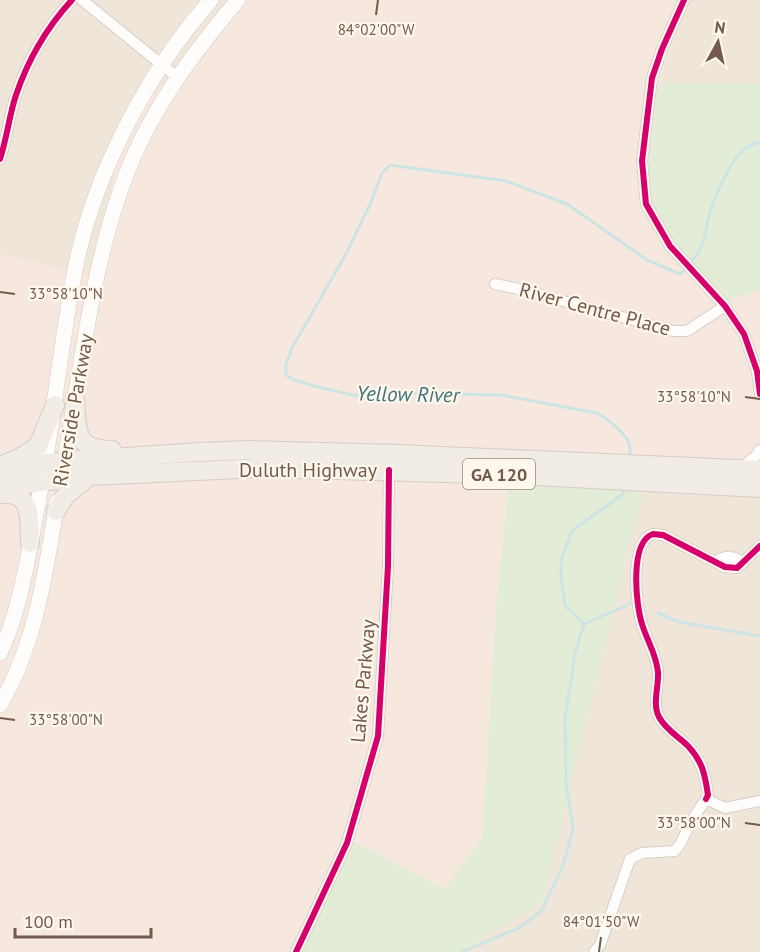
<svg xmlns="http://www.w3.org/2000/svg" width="760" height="952" viewBox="0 0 760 952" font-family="'PT Sans',sans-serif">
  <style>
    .residential { fill: #efe5d9 }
    .commercial { fill: #f6e7df }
    .green { fill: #e3ecd6 }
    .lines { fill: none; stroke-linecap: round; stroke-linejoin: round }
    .stream { stroke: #cde4e5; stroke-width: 3 }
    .minor-casing { stroke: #d5cfc9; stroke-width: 12 }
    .secondary-casing { stroke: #d5cec8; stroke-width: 16 }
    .primary-casing { stroke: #d5ccc6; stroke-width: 20 }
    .minor { stroke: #fefdfc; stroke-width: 10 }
    .secondary { stroke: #fefdfc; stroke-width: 15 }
    .primary { stroke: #f1ede6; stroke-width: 18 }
    .cycleway-casing { stroke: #fef7ec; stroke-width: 10 }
    .cycleway { stroke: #d6006c; stroke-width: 6 }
    .ticks { fill: none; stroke: #735a4c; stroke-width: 2 }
    .labels { text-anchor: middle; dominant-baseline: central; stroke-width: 4.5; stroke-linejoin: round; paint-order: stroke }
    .shield { fill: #fef7ec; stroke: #9d897c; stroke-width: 1.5 }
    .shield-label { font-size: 18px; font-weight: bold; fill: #735a4c }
    .street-label { font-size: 20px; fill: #735a4c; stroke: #fef7ec }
    .water-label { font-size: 21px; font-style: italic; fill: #44747e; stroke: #fef7ec }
    .ticks-label { font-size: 15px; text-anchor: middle; fill: #735a4c; stroke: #fef7ec; stroke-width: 4.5; stroke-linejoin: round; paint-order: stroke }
  </style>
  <rect width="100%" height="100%" fill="#f6f2eb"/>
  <g class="residential">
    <polygon points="0,0 234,0 125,129 92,275 0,255"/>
    <polygon points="689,0 760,0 760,83 658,83"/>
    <polygon points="646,479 760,481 760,952 460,952 542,903"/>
  </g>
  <polygon class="commercial" points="234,0 689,0 658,83 725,302 760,290 760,481 510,470 496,606 482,839 444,889 346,837 332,880 286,952 0,952 0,255 92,275 125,129"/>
  <g class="green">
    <polygon points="658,83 760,83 760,290 725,302 644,204"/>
    <polygon points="510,470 646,479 542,903 460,952 286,952 332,880 346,837 444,889 482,839 496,606"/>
  </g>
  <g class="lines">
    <g class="stream">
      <path d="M 690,263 C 705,247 704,236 709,216 C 713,199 732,157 747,147 C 751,145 756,143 760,142"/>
      <path d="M 629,458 C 629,455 631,452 630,448 C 629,435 608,419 597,413 L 501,395 L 383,393 L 357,396 L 318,387 L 294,380 L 286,375 L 286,364 L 292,348 L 346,254 L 371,202 L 382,173 L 390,165 L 506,181 L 567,204 L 647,260 L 680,274 L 686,268"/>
      <polyline points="658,613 679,622 760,636"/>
      <polyline points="584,624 565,606 561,576 562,558 572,531 623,494 624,488"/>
      <polyline points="584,624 632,603 635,604"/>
      <polyline points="462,952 521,927 541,911 563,866 573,828 566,783 565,718 575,654 584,624"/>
    </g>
    <g class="minor-casing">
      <g id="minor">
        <polyline points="82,0 177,77"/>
        <polyline points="684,0 662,49 652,78 642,161 646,204 670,246 725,306 744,334 757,371 760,394"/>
        <path d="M 0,159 C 7,138 9,116 16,95 C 28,60 47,27 72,0"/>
        <polyline points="495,284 519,289 673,331 687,331 725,306"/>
        <polyline points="740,468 755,457 760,450"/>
        <path d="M 716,561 C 726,555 733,555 743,563"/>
        <path d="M 706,799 L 708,795 C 705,775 703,762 688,746 C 678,736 666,730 659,717 C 652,704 659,686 658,672 C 656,653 647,641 642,624 C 636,606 629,542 653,534 C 656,534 660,535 663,535 L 725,567 L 737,568 L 760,546"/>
        <polyline points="296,952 347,843 378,736 388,566 389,470"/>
        <polyline points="594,952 600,945 630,859 642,853 675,851 681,843 690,823 706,799 725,808 760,801"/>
      </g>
    </g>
    <g class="secondary-casing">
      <g id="secondary">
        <path d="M 63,472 C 81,373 90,270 126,175 C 151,109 193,53 238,0"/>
        <path d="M 0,653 C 21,609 29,551 38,503 C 53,426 60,347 75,270 C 93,176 148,71 211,0"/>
        <path d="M 0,705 C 36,644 46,570 57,502"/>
      </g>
    </g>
    <g class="primary-casing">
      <g id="primary">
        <path d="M 75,399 C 78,432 73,449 112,450"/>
        <polyline points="5,464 21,457 38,446 55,405"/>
        <polyline points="0,469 65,461 200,452 249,450 398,454 760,470"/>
        <polyline points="0,487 90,476 261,468 517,475 760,488"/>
        <path d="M 0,494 C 33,490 29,518 30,543"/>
        <polyline points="56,511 65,496 87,478"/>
      </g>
    </g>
    <use href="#minor" class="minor"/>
    <use href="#secondary" class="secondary"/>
    <use href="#primary" class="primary"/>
    <g class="cycleway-casing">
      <g id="cycleway">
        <polyline points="684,0 662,49 652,78 642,161 646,204 670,246 725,306 744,334 757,371 760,394"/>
        <path d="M 0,159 C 7,138 9,116 16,95 C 28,60 47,27 72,0"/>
        <path d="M 706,799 L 708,795 C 705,775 703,762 688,746 C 678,736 666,730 659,717 C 652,704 659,686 658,672 C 656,653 647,641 642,624 C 636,606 629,542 653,534 C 656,534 660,535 663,535 L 725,567 L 737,568 L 760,546"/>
        <polyline points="296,952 347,843 378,736 388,566 389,470"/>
      </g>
    </g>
    <use href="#cycleway" class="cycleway"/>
  </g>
  <path class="ticks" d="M 376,15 L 378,0M 0,292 L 15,294M 745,397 L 760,399M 0,718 L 15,720M 745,823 L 760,825M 599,952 L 601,937"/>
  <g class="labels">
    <rect class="shield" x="463" y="459" width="72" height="30" rx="4.5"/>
    <g class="shield-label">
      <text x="499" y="474">GA 120</text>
    </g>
    <g class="street-label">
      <text transform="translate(595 309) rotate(15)">River Centre Place</text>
      <text transform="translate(73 410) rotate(-80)">Riverside Parkway</text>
      <text x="308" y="470">Duluth Highway</text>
      <text transform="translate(363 681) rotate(-85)">Lakes Parkway</text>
    </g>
    <g class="water-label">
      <text transform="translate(408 394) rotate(1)">Yellow River</text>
    </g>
  </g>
  <g class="ticks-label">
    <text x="376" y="35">84°02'00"W</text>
    <text x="66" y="299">33°58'10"N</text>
    <text x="694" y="402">33°58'10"N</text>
    <text x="66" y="725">33°58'00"N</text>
    <text x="694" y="828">33°58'00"N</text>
    <text x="601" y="927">84°01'50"W</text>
  </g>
  <g transform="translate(718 42) rotate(8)" stroke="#fef7ec" stroke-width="4.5" paint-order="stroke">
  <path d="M0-4.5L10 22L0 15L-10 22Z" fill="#735a4c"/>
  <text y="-9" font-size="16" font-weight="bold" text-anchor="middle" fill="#735a4c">N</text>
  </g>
  <path d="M15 928v9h136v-9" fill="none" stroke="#735a4c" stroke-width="3"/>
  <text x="24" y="928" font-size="18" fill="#735a4c" stroke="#fef7ec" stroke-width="4.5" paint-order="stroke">100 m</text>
</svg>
